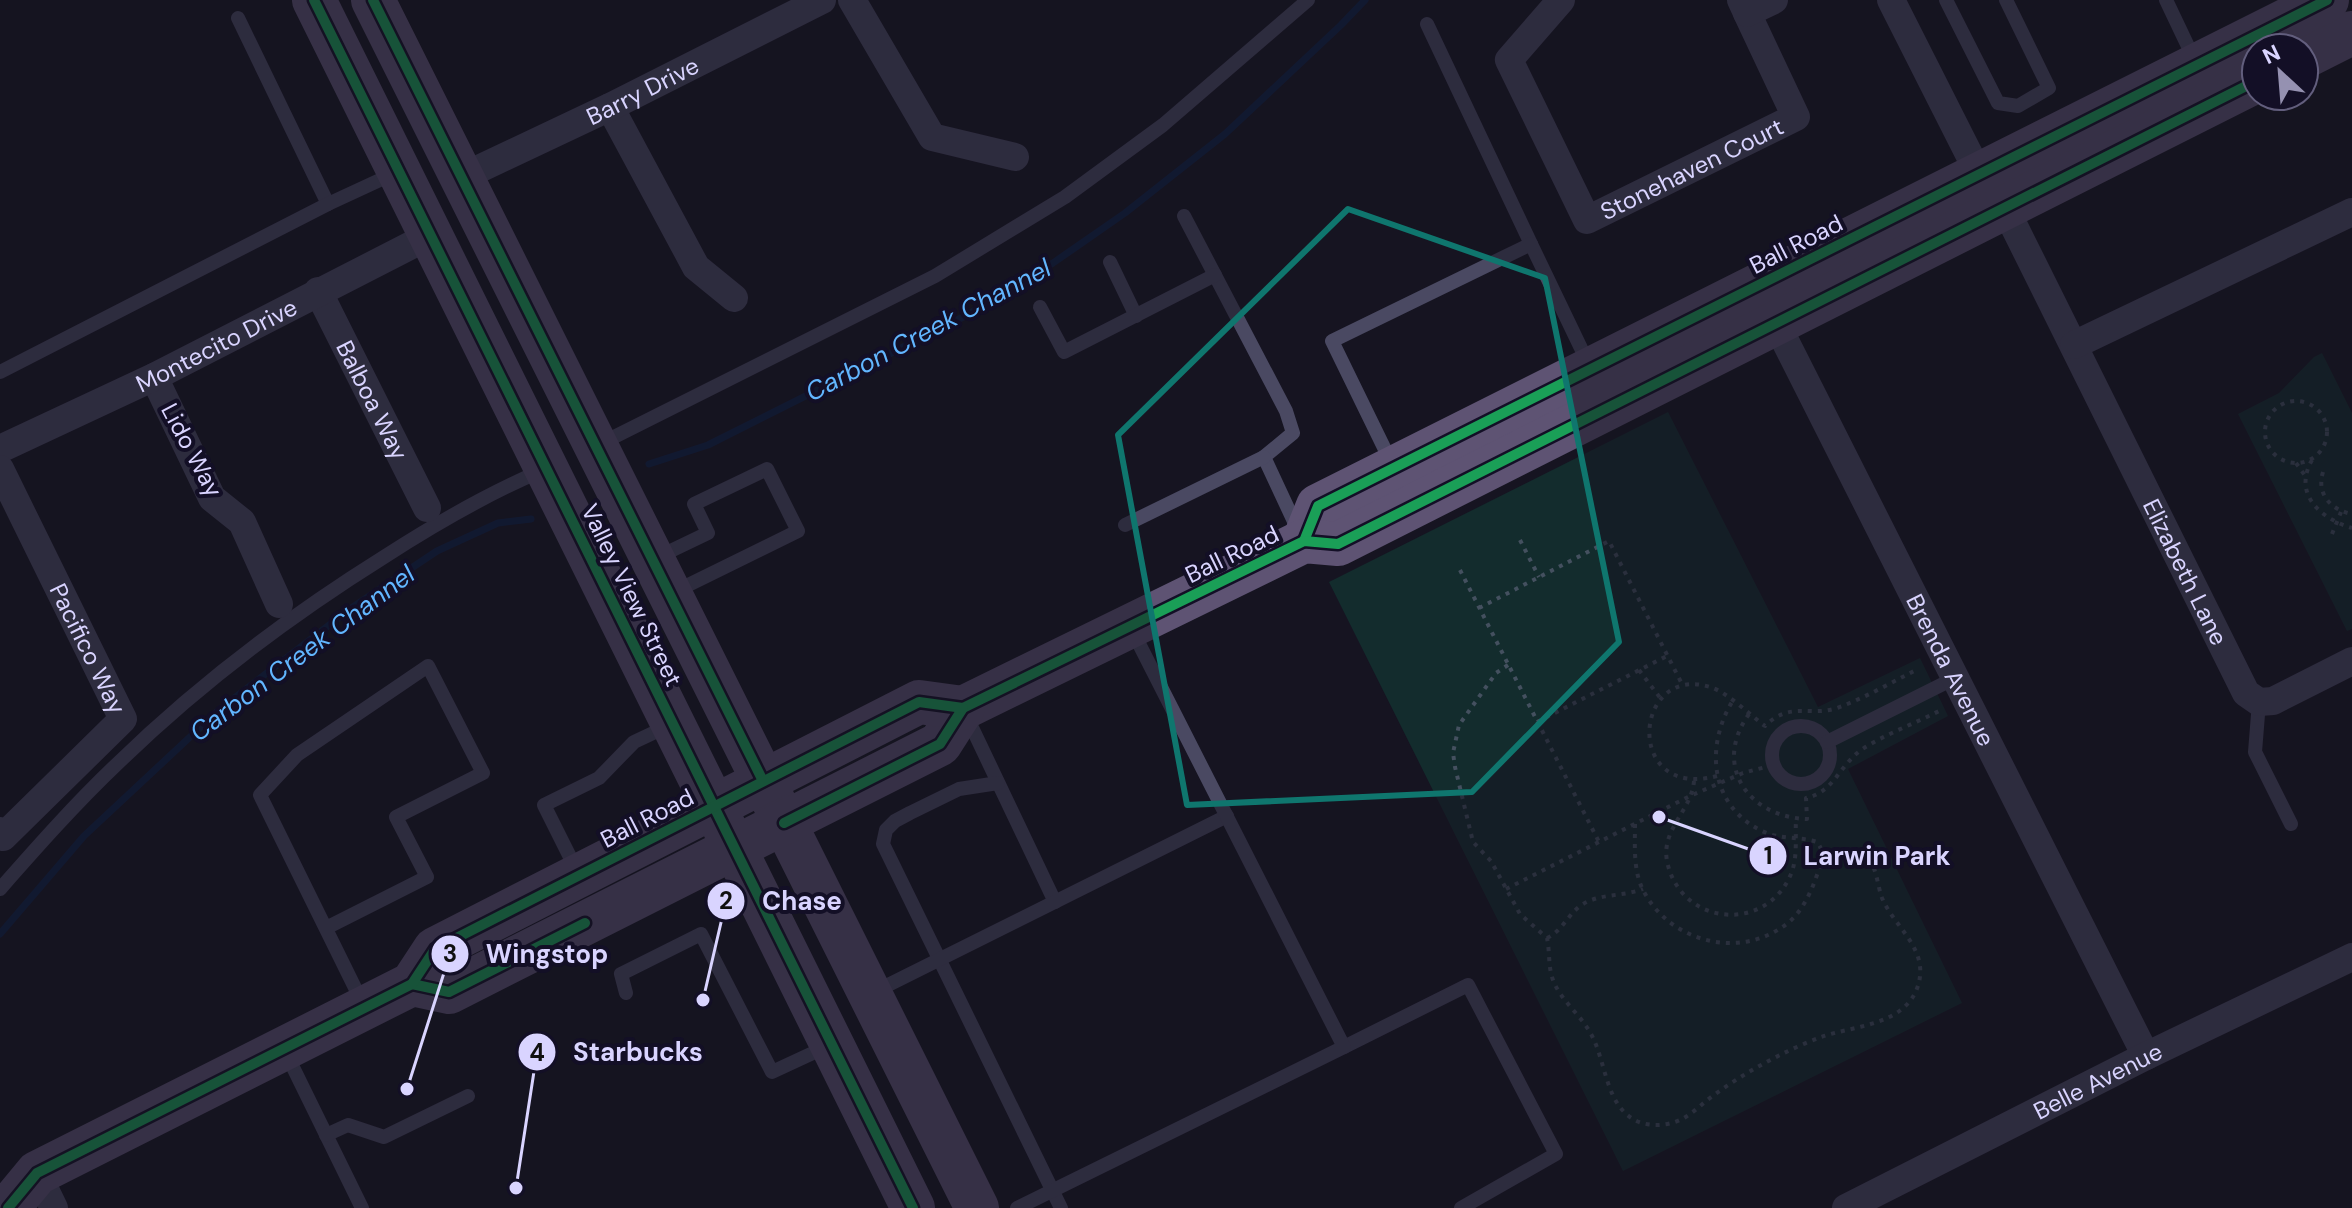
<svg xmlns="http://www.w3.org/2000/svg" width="2352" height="1208" viewBox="0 0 2352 1208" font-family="'DM Sans',sans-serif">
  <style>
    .green { fill: #132c2d }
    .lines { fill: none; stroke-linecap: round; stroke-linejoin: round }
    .stream { stroke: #0d2144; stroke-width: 7 }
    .path { stroke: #44505f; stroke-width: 4; stroke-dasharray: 4 6; stroke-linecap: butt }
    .lane { stroke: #4a4962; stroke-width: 14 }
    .street { stroke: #4a4962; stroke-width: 28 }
    .primary { stroke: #5e5373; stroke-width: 44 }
    .cycleway-casing { stroke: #130f26; stroke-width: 15 }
    .cycleway { stroke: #1a9f57; stroke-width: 10 }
    .marked { fill: none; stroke: #0f766e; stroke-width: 6; stroke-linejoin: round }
    .labels { text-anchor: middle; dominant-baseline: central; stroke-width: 8; stroke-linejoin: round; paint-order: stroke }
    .street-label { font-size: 24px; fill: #d9d4ff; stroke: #130f26 }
    .water-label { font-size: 26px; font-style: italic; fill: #62b6ff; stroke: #130f26 }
    .leader { fill: none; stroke: #d9d4ff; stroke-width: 3 }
    .callout-dot { fill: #d9d4ff; stroke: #130f26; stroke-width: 3 }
    .mark-label { font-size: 24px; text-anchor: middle; font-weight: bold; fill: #111 }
    .callout-label { font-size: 26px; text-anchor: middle; font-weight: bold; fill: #d9d4ff; stroke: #130f26; stroke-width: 8; stroke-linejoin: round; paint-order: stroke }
  </style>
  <rect width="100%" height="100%" fill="#161421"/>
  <g class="green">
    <polygon points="2322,353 2352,413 2352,629 2347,631 2238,414 2279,393 2314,357"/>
    <polygon points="1668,412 1818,707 1920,658 1948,716 1848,769 1962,1003 1623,1171 1329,582"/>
  </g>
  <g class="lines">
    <g class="stream">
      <polyline points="649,464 708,445 967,315 1053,263 1125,213 1225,134 1341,25 1365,0"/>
      <polyline points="0,934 84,836 220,709 350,609 437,551 498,523 531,519"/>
    </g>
    <g class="path">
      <circle cx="2296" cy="432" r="31"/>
      <path d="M 2312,460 C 2292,495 2322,519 2352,528"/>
      <polyline points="2296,463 2306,477"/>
      <path d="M 2323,472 C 2316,494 2331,510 2352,514"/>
      <polyline points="2332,534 2341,512"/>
      <polyline points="1520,540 1539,577"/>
      <polyline points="1460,570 1599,842"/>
      <polyline points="1479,608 1609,541 1683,686"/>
      <path d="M 1508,665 L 1496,673 L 1459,725 L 1453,753 L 1455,767 L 1473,842 L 1491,861 L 1520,914 L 1547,938 C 1550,952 1548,967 1553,980 C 1561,1001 1581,1015 1591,1034 C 1607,1063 1605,1108 1639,1122 C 1650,1126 1663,1126 1675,1122 C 1690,1117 1701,1104 1714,1095 C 1736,1079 1758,1066 1782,1054 C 1794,1048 1808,1042 1821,1037 C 1852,1026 1900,1026 1916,991 C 1933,951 1895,929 1882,898 C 1877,885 1877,864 1864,854 C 1851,845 1837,851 1824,855"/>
      <polyline points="1639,670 1661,699"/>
      <path d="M 1749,714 C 1712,765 1748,817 1807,819 L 1806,798 C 1834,792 1839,766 1861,750 C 1885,734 1914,724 1939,711"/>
      <polyline points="1537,722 1667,656"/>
      <path d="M 1717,776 C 1623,801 1633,663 1710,687 C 1727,692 1750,715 1765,726 C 1790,701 1809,717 1837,708 C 1865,698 1892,682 1918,669"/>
      <path d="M 1694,781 C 1692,810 1661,829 1667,861 C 1680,926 1766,934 1791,874 C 1798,857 1795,837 1796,819"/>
      <path d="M 1635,824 C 1635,846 1633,870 1643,890 C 1670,943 1742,961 1789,922 C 1803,910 1811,892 1817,875 C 1822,862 1826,854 1817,842 C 1799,836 1780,840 1762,831 C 1710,806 1705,747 1732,702"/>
      <polyline points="1506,889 1690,796 1743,773 1773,765"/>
      <path d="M 1547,938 C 1562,931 1567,916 1580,906 C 1598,893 1622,897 1643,889"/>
    </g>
    <g class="lane">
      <polyline points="1946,0 1998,103 2018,106 2049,88 2006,0"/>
      <polyline points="2166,0 2195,61"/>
      <polyline points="238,18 328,204"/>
      <polyline points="1427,24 1531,244"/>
      <polyline points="1184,216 1286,411 1293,433 1264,457 1298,530"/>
      <polyline points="1110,262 1136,316"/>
      <polyline points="1040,307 1064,352 1215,275"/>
      <polyline points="0,372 328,204 395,173"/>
      <polyline points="600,444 935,276 1065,197 1163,125 1308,0"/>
      <polyline points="1392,464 1332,341 1531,244 1590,367"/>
      <polyline points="1125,525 1264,457"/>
      <polyline points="658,557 708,533 694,504 767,469 798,531 674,592"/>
      <polyline points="2259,702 2255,752 2291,824"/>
      <polyline points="966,715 1055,902"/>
      <circle cx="1801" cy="755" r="29"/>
      <polyline points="1827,742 1955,678"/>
      <polyline points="998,783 959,789 910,813 895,821 886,830 883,844 1061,1208"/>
      <polyline points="577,871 544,805 599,778 634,742 668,726"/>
      <path d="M 0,889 C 37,847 75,804 116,765 C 197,686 288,617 384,557 C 435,524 487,494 543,470"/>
      <polyline points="326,928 427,877 396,817 483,773 428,666 297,755 260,795 363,1004"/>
      <polyline points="874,992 1227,816"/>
      <polyline points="626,993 621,974 701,934 772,1072 828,1046"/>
      <polyline points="1344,1047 1468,985 1556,1154 1461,1208"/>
      <polyline points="286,1053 362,1208"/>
      <polyline points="326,1135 348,1125 384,1137 468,1096"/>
      <polyline points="1017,1208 1344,1047 1132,630"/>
    </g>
    <g class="street">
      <polyline points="852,0 932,137 1015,157"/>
      <path id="s1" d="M 1561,0 L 1509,60 L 1587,220 L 1796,117 L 1747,13"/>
      <polyline points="1741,0 1747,13 1774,0"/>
      <path id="s2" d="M 1891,0 L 1979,174 L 2005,208 L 2246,693 L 2259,702 L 2273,701 L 2352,661"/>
      <polyline points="610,107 696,267 734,298"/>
      <path id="s3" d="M 462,177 L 610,107 L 822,0"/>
      <path id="s4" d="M 318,291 L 427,508"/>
      <path id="s5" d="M 1770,311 L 2146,1056"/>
      <polyline points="2074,345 2352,212"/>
      <polyline points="154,377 212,498 242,522 279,604"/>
      <path id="s6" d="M 0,449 L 154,377 L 431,235"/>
      <path id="s7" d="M 0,469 L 123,719 L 3,837 L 0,831"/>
      <polyline points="37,1173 54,1208"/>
      <path id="s8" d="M 1846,1208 L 2146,1056 L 2352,957"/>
    </g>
    <g class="primary">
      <polyline points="314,0 913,1208"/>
      <polyline points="373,0 977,1208"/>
      <polyline points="2304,57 2352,33"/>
      <polyline points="1304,541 1318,506 2327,0"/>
      <polyline points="412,984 449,992 940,744 963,708 1304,541 1338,544 2256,81"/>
      <polyline points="8,1208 37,1173 412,984 435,949 919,702 963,708"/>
    </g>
    <g class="cycleway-casing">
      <g id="cycleway">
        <polyline points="314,0 913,1208"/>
        <polyline points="373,0 763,781"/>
        <polyline points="1304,541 1318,506 2327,0"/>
        <polyline points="784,823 940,744 963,708 1304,541 1338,544 2256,81"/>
        <polyline points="412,984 449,992 585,923"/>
        <polyline points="8,1208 37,1173 412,984 435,949 919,702 963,708"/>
      </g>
    </g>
    <use href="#cycleway" class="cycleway"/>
  </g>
  <path d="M0 0H2352V1208H0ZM 1348,209 L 1545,278 L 1619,642 L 1472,792 L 1187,805 L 1118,435 Z" fill="#161421" fill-opacity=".55" fill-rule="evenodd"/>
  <path class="marked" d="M 1348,209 L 1545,278 L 1619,642 L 1472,792 L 1187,805 L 1118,435 Z"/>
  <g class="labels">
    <g class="street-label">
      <text stroke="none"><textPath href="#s3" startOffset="200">Barry Drive</textPath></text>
      <text stroke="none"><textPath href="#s1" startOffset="374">Stonehaven Court</textPath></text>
      <text transform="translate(1796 244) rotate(-27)">Ball Road</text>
      <text stroke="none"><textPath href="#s6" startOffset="240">Montecito Drive</textPath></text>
      <text stroke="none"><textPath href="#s4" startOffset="122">Balboa Way</textPath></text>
      <text transform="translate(192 450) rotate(62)">Lido Way</text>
      <text transform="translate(1232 554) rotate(-26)">Ball Road</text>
      <text stroke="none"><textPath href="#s2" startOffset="644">Elizabeth Lane</textPath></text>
      <text transform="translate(632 595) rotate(64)">Valley View Street</text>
      <text stroke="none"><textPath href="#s7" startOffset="200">Pacifico Way</textPath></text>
      <text stroke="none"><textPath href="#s5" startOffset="402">Brenda Avenue</textPath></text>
      <text transform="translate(647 818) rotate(-27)">Ball Road</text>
      <text stroke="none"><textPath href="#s8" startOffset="282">Belle Avenue</textPath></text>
    </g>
    <g class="water-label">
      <text transform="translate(928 330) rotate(-28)">Carbon Creek Channel</text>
      <text transform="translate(302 653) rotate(-37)">Carbon Creek Channel</text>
    </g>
  </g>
  <path class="leader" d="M1659 817L1768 856M703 1000L726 901M407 1089L450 954M516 1188L537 1052"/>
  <g class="callout-dot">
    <circle cx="1659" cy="817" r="8"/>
    <circle cx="703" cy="1000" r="8"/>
    <circle cx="407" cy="1089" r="8"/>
    <circle cx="516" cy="1188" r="8"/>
    <circle cx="1768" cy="856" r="20"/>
    <circle cx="726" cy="901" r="20"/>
    <circle cx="450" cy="954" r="20"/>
    <circle cx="537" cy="1052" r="20"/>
  </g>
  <g class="mark-label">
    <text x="1768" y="864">1</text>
    <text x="726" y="909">2</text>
    <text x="450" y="962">3</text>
    <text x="537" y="1061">4</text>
  </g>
  <g class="callout-label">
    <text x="1877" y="865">Larwin Park</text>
    <text x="802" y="910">Chase</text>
    <text x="547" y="963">Wingstop</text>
    <text x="638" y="1061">Starbucks</text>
  </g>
  <g transform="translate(2280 72) rotate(334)"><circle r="38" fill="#130f26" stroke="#625e7d" stroke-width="2"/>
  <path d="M0-6L14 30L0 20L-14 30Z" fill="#9591b1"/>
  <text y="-12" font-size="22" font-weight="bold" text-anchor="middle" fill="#d9d4ff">N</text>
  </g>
</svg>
